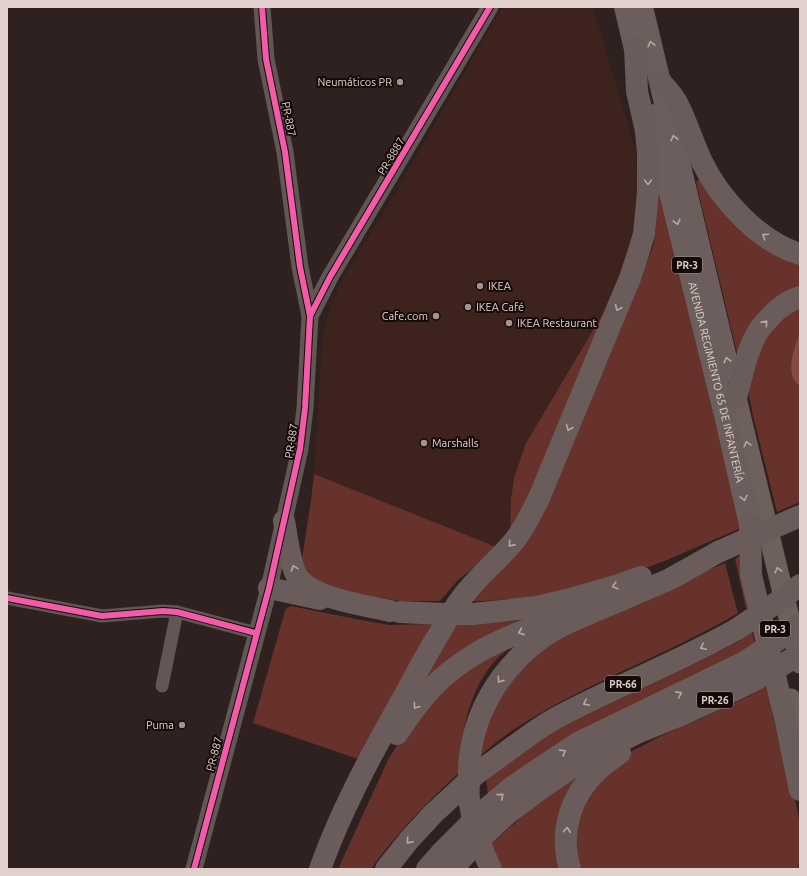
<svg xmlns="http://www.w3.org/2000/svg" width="807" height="876" viewBox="0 0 807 876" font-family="Ubuntu,sans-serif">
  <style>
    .built { fill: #3e221d }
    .green { fill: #66322b }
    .water { fill: #854b42 }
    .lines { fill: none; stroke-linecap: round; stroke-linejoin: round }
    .minor { stroke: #615755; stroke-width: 13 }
    .tertiary { stroke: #615755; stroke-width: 17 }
    .primary { stroke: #6e605d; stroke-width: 21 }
    .trunk { stroke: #6c5e5c; stroke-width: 22 }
    .motorway { stroke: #6a5c5a; stroke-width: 22 }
    .motorway-bridge { stroke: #6a5c5a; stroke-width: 22 }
    .cycleway-casing { stroke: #140a08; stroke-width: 8 }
    .cycleway { stroke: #f35aa7; stroke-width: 6 }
    .oneway { stroke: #b8a9a6 }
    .oneway2 { stroke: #b7a8a5 }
    .oneway3 { stroke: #b9a9a6 }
    .poi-dot { fill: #a29391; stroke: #140a08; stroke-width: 1.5 }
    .labels { text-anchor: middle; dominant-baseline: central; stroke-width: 4; stroke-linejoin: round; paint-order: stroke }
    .shield { fill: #140a08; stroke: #a49593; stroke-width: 1 }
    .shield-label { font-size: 10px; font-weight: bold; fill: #e1d1ce }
    .poi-label { font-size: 11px; fill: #e1d1ce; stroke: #140a08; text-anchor: start }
    .street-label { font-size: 11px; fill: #e1d1ce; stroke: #140a08 }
  </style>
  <rect width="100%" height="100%" fill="#2e211f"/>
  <polygon class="built" points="502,7 593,7 636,151 638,202 633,235 617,283 602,315 526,443 514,478 511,499 510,535 498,548 314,474 322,344 327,319 339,285 395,193"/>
  <g class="green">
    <polygon points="699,179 703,181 800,259 800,291 738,357 696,182"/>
    <polygon points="658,193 660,193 741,528 667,560 632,573 539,597 484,601 470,601 562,470 632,302 654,244 656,226 656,195"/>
    <polygon points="642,223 547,459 510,535 511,499 514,478 526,443 602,315 617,283"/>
    <polygon points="800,303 800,502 777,512 753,416 749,395 749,381 758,344 785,310"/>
    <polygon points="314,474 484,542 498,548 458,580 440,601 400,601 381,598 315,585 301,565 311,500"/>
    <polygon points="739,556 741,559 751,605 746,609 735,559"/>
    <path d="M 725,563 L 738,613 C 667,655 588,682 519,726 C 504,735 491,747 478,757 L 482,740 L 499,699 L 535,652 L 589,620 Z"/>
    <polygon points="291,606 361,620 390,625 431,624 361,760 253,723 285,611 287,608"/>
    <polygon points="537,617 424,689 427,672 456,624 516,621"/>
    <polygon points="752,631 755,644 488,795 486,779 563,723 689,664 722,650 739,641"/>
    <path d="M 508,649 C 471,677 461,729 459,773 C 427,802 396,834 371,869 L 338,869 L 388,760 L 404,734 L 430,701 L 479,660 Z"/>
    <path d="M 767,685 C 771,704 774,724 779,743 C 785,766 794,790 798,814 C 802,832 801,851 798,869 L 580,869 L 576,845 L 577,826 L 584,802 L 623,756 L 661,736 L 692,722 L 698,720 L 751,695 Z"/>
    <polygon points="581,774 563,869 503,869 495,856 490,845 517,821 532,808"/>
  </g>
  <path class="water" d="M 800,332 L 800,386 C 783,375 795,347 800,332 Z"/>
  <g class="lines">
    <g class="minor">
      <polyline points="7,598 102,616 163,611 177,612 256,633"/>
      <polyline points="162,686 177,612"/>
    </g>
    <g class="tertiary">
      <polyline points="310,316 330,277 490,7"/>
      <polyline points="194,869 269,588 300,449 305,408 310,316 300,267 285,152 266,59 262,7"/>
    </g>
    <g class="primary">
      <polyline points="736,398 800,663"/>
      <polyline points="791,699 800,735"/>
    </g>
    <g class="trunk">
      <polyline points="625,7 639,66"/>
      <polyline points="642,7 729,371"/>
      <path id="s1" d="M 651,115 L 724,411 L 750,524"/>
    </g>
    <g class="motorway">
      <path d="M 660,81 C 666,88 673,95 677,103 C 687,122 693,143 702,162 C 720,199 759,242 800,254"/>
      <path d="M 736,398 C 742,376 747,348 759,330 C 764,323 770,317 776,311 C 783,305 791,300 800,297"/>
      <path d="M 284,521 C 287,535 290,567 298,578 C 314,599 365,605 390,611"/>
      <polyline points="750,524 751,575 785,718 800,790"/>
      <polyline points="269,588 320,599"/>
      <polyline points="566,600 619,585 641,577"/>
      <path d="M 397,734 C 407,719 418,703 430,690 C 457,661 490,644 526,630 C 537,626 547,621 558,618"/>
      <path d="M 513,747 C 527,737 541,726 556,718 C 615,686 679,662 737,629"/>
      <polyline points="531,774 578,743 745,662"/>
      <polyline points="539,790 574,766 601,751 639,732 681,715 714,700 749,683"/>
      <path d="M 320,869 C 341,810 371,755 402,700 C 420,667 437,634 458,603 C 474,579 497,562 515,540 C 525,527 532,512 539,498 L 630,278 L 638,254 L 644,234 L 648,192 L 648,154 L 646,131 L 637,91 L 635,47"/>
      <polyline points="386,869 409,840 433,814"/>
      <polyline points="427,869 442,852"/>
      <path d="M 491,869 C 480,847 473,824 469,800 C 468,792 469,783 469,775 C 469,718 499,667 546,635 C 558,627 571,621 584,616 C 602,608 620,601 637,593 C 648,589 658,584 668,580 C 685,571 702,561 718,552"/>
      <path d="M 570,869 C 559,832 570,796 598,770 C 605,763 613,758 620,753"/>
    </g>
    <g class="motorway-bridge">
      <polyline points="718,552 800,516"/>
      <polyline points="400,612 444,614 473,614 537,607 566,600"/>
      <polyline points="737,629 779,601 800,585"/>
      <polyline points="745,662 800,625"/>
      <polyline points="749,683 777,668 800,654"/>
      <polyline points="433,814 476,774 513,747"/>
      <polyline points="442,852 478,816 511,788 531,774"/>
      <polyline points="452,869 479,840 507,814 539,790"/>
    </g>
    <g class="cycleway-casing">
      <g id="cycleway">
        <polyline points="310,316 330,277 490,7"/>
        <polyline points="7,598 102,616 163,611 177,612 256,633"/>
        <polyline points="194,869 269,588 300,449 305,408 310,316 300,267 285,152 266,59 262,7"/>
      </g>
    </g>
    <use href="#cycleway" class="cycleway"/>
  </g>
  <defs><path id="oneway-chevron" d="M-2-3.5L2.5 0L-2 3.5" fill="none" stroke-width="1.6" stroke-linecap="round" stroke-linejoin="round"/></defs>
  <g class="oneway">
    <use href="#oneway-chevron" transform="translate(651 44) rotate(-104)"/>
    <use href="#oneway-chevron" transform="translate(674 138) rotate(-103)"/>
    <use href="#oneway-chevron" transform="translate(677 222) rotate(76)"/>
    <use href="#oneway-chevron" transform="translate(727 360) rotate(-104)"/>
    <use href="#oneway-chevron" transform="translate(744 498) rotate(77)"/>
  </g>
  <g class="oneway2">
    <use href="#oneway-chevron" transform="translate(648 182) rotate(90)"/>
    <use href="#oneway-chevron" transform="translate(765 236) rotate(-146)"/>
    <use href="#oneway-chevron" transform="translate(618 308) rotate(112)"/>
    <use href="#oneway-chevron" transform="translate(765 323) rotate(-50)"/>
    <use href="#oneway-chevron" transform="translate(569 428) rotate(113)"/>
    <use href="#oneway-chevron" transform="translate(511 544) rotate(132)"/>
    <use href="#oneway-chevron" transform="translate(294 568) rotate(-110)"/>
    <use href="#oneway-chevron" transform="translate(615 586) rotate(163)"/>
    <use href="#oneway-chevron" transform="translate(521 632) rotate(158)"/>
    <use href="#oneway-chevron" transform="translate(703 647) rotate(154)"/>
    <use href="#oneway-chevron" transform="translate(500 680) rotate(125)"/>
    <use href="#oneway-chevron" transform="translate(679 694) rotate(-26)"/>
    <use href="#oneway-chevron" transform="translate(586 703) rotate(153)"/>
    <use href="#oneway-chevron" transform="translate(416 706) rotate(128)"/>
    <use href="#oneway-chevron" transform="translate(563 752) rotate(-32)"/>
    <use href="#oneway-chevron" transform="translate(501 796) rotate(-40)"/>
    <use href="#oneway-chevron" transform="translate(567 830) rotate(-85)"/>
    <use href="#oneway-chevron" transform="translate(409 841) rotate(131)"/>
  </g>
  <g class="oneway3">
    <use href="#oneway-chevron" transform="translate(747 444) rotate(-104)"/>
    <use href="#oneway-chevron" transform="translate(778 570) rotate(-104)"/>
  </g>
  <g class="poi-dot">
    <circle cx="400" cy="82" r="4"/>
    <circle cx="480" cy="286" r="4"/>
    <circle cx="468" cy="307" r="4"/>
    <circle cx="436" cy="316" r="4"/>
    <circle cx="509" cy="323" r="4"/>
    <circle cx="424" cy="443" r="4"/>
    <circle cx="182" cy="725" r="4"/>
  </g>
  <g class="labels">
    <g class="shield">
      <rect x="672" y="257" width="30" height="16" rx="3"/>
      <rect x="760" y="621" width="30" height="16" rx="3"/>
      <rect x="605" y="676" width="36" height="16" rx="3"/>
      <rect x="697" y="692" width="36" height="16" rx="3"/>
    </g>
    <g class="shield-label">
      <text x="687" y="265">PR-3</text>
      <text x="775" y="629">PR-3</text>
      <text x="623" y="684">PR-66</text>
      <text x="715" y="700">PR-26</text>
    </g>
    <g class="poi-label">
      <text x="392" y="82" text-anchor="end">Neumáticos PR</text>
      <text x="488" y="286">IKEA</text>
      <text x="476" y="307">IKEA Café</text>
      <text x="428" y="316" text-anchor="end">Cafe.com</text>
      <text x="517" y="323">IKEA Restaurant</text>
      <text x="432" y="443">Marshalls</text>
      <text x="174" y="725" text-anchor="end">Puma</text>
    </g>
    <g class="street-label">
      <text transform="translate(289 119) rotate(79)">PR-887</text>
      <text transform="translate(391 156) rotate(-59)">PR-8887</text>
      <text stroke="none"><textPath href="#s1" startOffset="275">AVENIDA REGIMIENTO 65 DE INFANTERÍA</textPath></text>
      <text transform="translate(291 441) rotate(-81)">PR-887</text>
      <text transform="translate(214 754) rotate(-75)">PR-887</text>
    </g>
  </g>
  <rect width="807" height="876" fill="none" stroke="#e1d1ce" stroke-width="16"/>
</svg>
